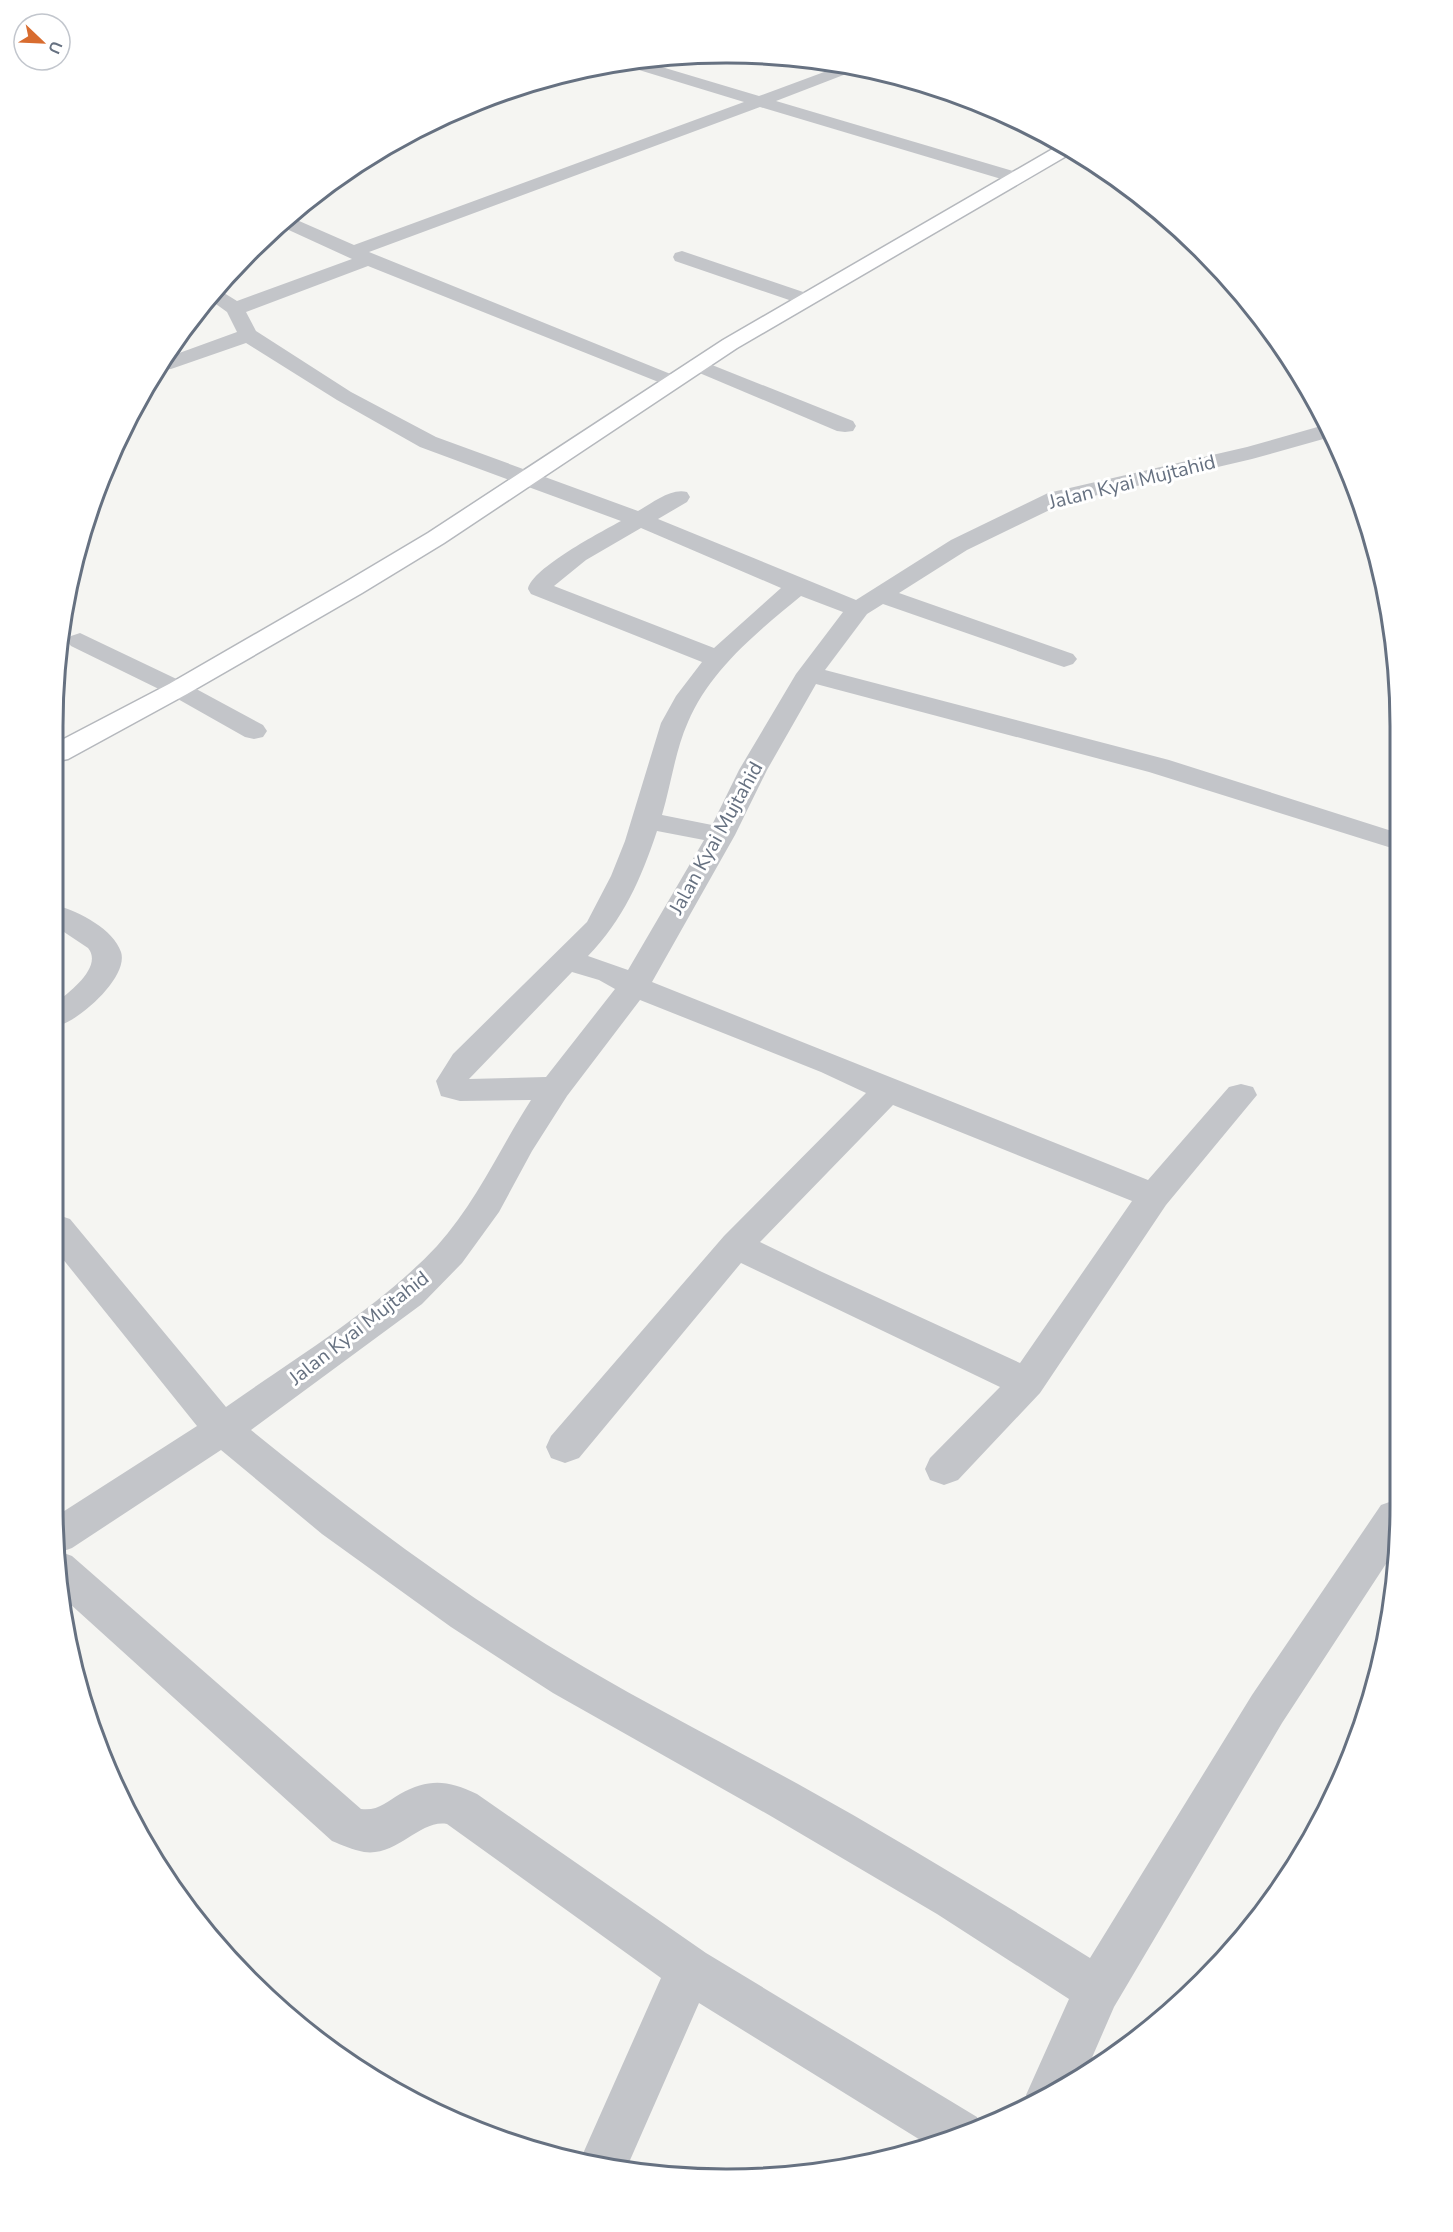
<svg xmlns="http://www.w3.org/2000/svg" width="1453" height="2232" viewBox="0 0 1453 2232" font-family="'Nunito Sans',sans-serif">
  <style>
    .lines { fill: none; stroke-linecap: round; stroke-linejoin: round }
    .secondary-casing { stroke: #b5b8bd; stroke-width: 3 }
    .street { fill: #c3c5c9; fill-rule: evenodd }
    .secondary { fill: #fff; fill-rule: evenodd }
    .labels { text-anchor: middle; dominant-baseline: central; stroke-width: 6; stroke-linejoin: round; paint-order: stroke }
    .street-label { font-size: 20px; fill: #667181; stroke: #fff }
    .rim { fill: none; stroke: #667181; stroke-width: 3 }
  </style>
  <rect width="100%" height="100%" fill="#f5f5f2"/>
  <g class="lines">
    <g class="secondary-casing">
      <polygon id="secondary" points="1063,143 1075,151 737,348 444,543 362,593 187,694 68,759 58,761 58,742 169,684 344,583 428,533 723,340"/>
    </g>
    <g class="street">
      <path d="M 645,62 L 759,96 L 843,65 L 859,69 L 776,101 L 1020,173 L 1023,177 L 1020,181 L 1008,181 L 760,107 L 369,252 L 678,377 L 681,381 L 678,385 L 671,387 L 368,266 L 246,312 L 256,331 L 351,392 L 436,437 L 638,511 C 653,503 670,488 687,492 L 690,497 L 687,502 L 658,519 L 856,600 L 951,540 L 1048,493 L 1247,447 L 1328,424 L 1334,436 L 1252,459 L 1064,503 L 967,550 L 899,593 L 1073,654 L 1077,659 L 1073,664 L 1064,667 L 1055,664 L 883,604 L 867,614 L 825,670 L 1169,760 L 1398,833 L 1398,850 L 1149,772 L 816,684 L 767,770 L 735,835 L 652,982 L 1148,1180 L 1229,1087 L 1241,1084 L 1253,1087 L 1257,1095 L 1166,1205 L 1040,1393 L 958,1480 L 944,1485 L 930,1480 L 925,1469 L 930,1458 L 1000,1387 L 741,1263 L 579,1458 L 565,1463 L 551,1458 L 546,1447 L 551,1436 L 724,1236 L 866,1093 L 821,1072 L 640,1000 L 567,1096 L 532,1151 L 499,1212 L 462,1263 L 422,1304 L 251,1430 C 356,1515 466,1598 584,1667 C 654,1708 727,1745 798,1784 C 897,1839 994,1898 1090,1958 L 1252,1695 L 1381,1505 L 1395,1500 L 1395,1550 L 1282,1723 L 1114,2007 L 1084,2076 L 1031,2106 L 1026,2095 L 1069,1999 L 937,1914 L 769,1815 L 553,1693 L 451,1627 L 322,1534 L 221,1450 L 72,1548 L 61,1552 L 72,1556 L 361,1809 C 379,1811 386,1802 400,1794 C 429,1778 448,1780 477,1794 L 706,1953 L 977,2117 L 980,2127 L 930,2146 L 699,2003 L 627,2167 L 581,2158 L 661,1978 L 447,1824 C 420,1819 397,1857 364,1852 C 353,1850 342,1845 332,1841 L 58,1593 L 58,1515 L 197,1426 L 58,1253 L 58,1215 L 70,1219 L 226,1407 C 294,1359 380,1307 437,1246 C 476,1203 500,1148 531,1100 L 460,1101 L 441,1096 L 436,1081 L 453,1054 L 587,922 L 611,876 L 625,841 L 661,723 L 676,696 L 702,662 L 531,594 L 528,589 C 532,568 601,532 621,521 L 420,447 L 337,400 L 246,343 L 171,369 L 161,370 L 171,356 L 237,332 L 227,312 L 209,299 L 216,288 L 237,301 L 352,259 L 280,226 L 290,217 L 354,245 L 744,102 L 639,70 L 637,67 L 639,64 ZM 641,528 L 781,588 L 714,648 L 554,586 L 586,560 ZM 801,596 L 843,612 L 796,674 L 739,770 L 712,825 L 662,815 C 671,785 675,751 688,722 C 710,670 758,631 801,596 ZM 657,831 L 704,840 L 628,970 L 588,956 C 623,920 641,879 657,831 ZM 572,972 L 599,980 L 615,989 L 546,1077 L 469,1079 ZM 893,1105 L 1132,1201 L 1020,1363 L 822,1272 L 760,1242 Z"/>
      <polygon points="682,251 812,295 815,299 812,303 798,303 675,261 673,257 675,253"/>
      <polygon points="697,359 853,421 856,426 853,431 845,432 837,431 690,369 687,365 690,361"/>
      <polygon points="80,633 187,684 263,725 267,731 263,737 254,739 245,737 169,694 71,646 67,641 71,636"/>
      <path d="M 58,906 C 79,911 114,930 121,952 C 129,977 80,1020 58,1026 L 58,1001 C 71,991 103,966 88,948 L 58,928 Z"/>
    </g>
    <use href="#secondary" class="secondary"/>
  </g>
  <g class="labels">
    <g class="street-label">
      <text transform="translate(1132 482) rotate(-14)">Jalan Kyai Mujtahid</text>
      <text transform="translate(716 838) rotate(-61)">Jalan Kyai Mujtahid</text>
      <text transform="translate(359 1328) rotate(-38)">Jalan Kyai Mujtahid</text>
    </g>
  </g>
  <path d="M0 0H1453V2232H0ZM726 63H727A663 663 0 0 1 1390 726V1506A663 663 0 0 1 727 2169H726A663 663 0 0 1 63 1506V726A663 663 0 0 1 726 63Z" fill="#fff" fill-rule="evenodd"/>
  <path class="rim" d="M726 63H727A663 663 0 0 1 1390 726V1506A663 663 0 0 1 727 2169H726A663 663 0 0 1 63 1506V726A663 663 0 0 1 726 63Z"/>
  <g transform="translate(42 42) rotate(113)"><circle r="28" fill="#ffffff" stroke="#c2c6cd" stroke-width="1.5"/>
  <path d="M0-4.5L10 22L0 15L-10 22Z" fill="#d86c2f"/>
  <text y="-9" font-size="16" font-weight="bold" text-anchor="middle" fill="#667181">U</text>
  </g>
</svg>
